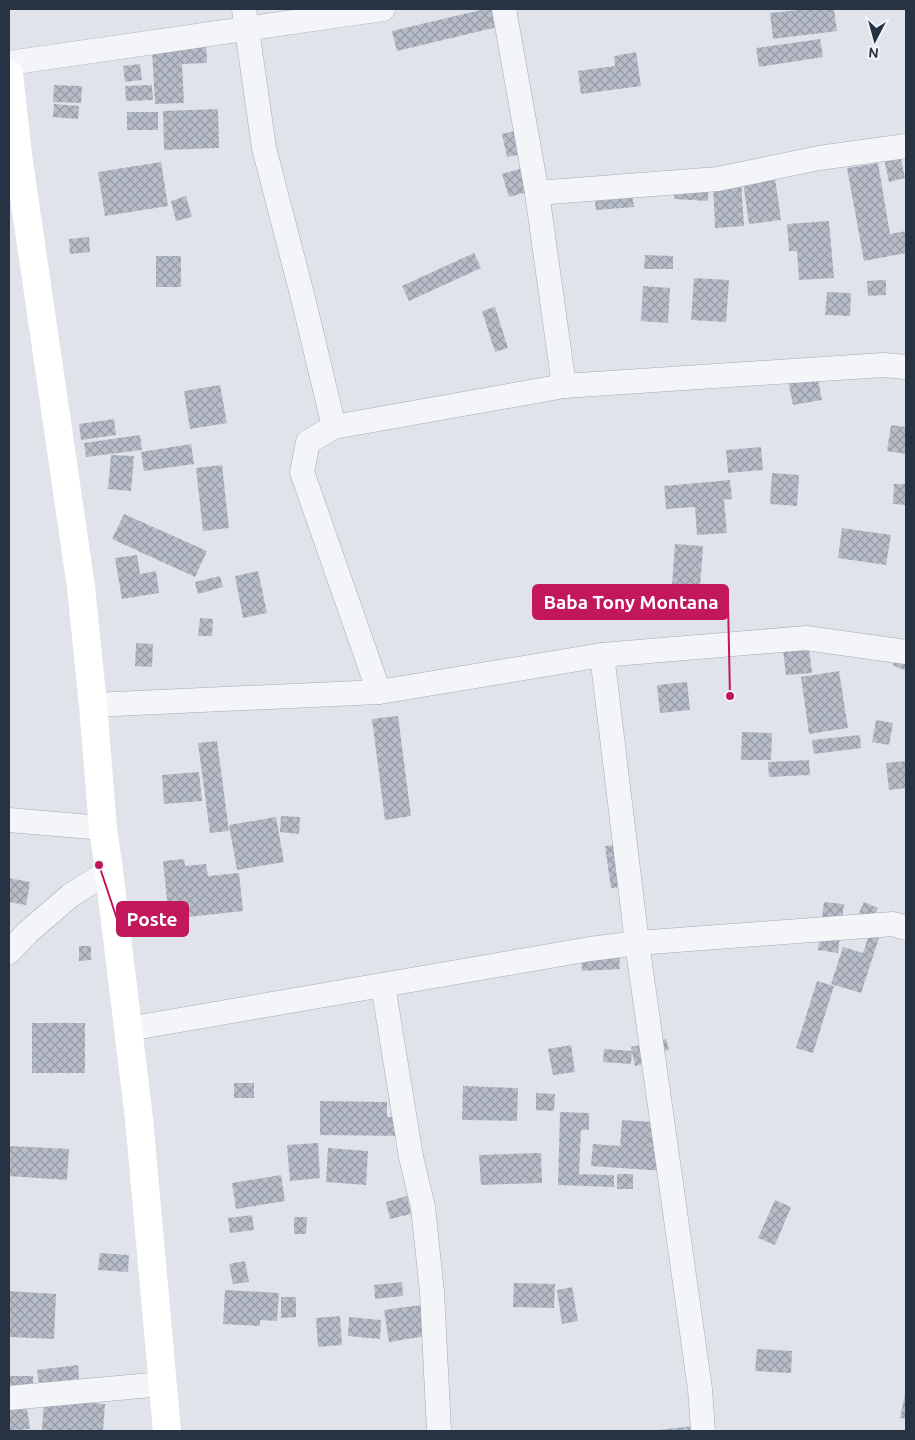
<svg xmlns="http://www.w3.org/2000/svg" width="915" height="1440" viewBox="0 0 915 1440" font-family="Ubuntu,sans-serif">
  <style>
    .building { fill: url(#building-cross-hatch) }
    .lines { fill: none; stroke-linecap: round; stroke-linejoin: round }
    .street-casing { stroke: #a5abb5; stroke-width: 25 }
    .street { stroke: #f3f5f8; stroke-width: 24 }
    .secondary { stroke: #fff; stroke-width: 28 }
    .leader { fill: none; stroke: #c2185b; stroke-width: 2 }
    .callout-dot { fill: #c2185b; stroke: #f0f3f7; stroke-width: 2 }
    .callout { fill: #c2185b; stroke: #c2185b; stroke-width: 2 }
    .callout-label { font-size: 19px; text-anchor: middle; font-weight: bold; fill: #fff }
  </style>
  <defs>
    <pattern id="building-cross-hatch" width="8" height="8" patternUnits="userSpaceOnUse" patternTransform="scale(1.25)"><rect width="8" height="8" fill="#b7bdc8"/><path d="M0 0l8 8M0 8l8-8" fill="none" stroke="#959aa4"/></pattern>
  </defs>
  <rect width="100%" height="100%" fill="#e0e4ea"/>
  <g class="building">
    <polygon points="485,9 506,9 510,24 397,51 392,31"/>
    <polygon points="807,9 834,9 837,31 773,39 770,13"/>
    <polygon points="151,31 206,43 207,63 182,64 184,103 155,104"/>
    <polygon points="820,39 823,57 759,67 756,48"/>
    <polygon points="636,52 641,86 581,94 578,71 615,66 614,56"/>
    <polygon points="140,64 142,80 125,82 123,66"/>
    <polygon points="54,85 82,86 81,103 53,102"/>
    <polygon points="152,85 153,100 126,101 125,86"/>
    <polygon points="54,104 79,106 78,119 53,117"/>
    <polygon points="218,109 219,148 164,150 163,111"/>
    <rect x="127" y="112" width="31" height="18"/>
    <polygon points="528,128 533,152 507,157 502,134"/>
    <polygon points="900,155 905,178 889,182 884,158"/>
    <polygon points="161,162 168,206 105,216 98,172"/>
    <polygon points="878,163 890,234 906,231 906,253 864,261 847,168"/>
    <polygon points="523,168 530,191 509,197 502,174"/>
    <polygon points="774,171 781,220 749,224 742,175"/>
    <polygon points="676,175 709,178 708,201 674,199"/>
    <polygon points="741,181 744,226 715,228 713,183"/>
    <polygon points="631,182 634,207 596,210 593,186"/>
    <polygon points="186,196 192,217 176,221 171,201"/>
    <polygon points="829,221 834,278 799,280 797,251 789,251 787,224"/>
    <polygon points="89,237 90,252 70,254 69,239"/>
    <polygon points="474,253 481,268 409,301 402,286"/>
    <polygon points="645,255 673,256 673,269 644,269"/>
    <rect x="156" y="256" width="25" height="31"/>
    <polygon points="694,278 729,280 726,322 691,320"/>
    <polygon points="886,280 886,295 868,296 867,281"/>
    <polygon points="643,286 670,288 668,323 641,321"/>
    <polygon points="827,292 851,293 850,316 825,315"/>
    <polygon points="495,307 508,348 495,352 482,311"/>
    <polygon points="816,369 822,400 793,405 787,375"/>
    <polygon points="220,385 227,423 190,429 184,391"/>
    <polygon points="114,419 116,435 81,440 79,424"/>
    <polygon points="891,425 906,427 906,454 887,451"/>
    <polygon points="140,435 142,450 86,457 84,443"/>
    <polygon points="191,444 194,464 144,471 141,452"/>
    <polygon points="761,447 763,470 728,473 726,450"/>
    <polygon points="111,455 134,456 131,491 108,489"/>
    <polygon points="222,465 229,528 203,531 196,468"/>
    <polygon points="772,473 799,475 797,506 770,504"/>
    <polygon points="730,480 732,499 724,500 727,533 697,535 695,507 666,509 664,486"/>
    <polygon points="894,484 906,484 906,505 893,504"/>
    <polygon points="124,514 207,551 195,577 112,539"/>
    <polygon points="842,528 891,535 886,565 838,558"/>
    <polygon points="675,544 703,546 700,587 672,585"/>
    <polygon points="137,555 140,574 156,571 159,593 122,599 115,558"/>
    <polygon points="258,571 267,613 243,618 235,576"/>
    <polygon points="220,576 223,587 198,594 195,582"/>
    <polygon points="200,618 213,619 212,636 198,636"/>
    <polygon points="906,637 906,671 893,665"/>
    <polygon points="136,643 153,644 152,667 135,666"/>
    <polygon points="809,648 812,673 786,675 783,650"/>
    <polygon points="839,671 848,728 809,734 801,677"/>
    <polygon points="687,682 690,710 660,713 657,685"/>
    <polygon points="398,716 411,816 385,820 372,719"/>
    <polygon points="876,720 893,723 889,745 872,742"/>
    <polygon points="742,732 772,733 771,760 741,760"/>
    <polygon points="860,735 861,748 814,754 812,740"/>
    <polygon points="217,741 229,831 210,833 198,743"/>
    <polygon points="809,760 810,775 769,777 768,762"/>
    <polygon points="906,761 906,788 889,790 886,763"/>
    <polygon points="199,772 202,801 164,804 162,775"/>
    <polygon points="281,816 300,817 299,834 280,832"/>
    <polygon points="276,817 284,862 237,870 229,825"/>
    <polygon points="637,842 642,885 611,888 605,846"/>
    <polygon points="184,859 185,866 206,864 208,876 239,873 243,911 169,919 163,861"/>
    <polygon points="9,878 30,882 26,905 9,902"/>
    <polygon points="824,902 844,904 838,953 818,950"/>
    <polygon points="864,902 878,908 869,928 855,922"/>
    <polygon points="869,935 879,938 861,993 831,984 843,947 863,953"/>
    <polygon points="618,938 620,969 582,971 580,941"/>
    <polygon points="79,946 91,946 91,960 79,961"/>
    <polygon points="817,981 834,986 813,1053 796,1048"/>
    <rect x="32" y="1023" width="53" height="50"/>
    <polygon points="666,1039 669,1050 654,1053 656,1061 635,1066 631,1047"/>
    <polygon points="571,1045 575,1072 553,1075 548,1049"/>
    <polygon points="604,1049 632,1051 631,1064 603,1062"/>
    <rect x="234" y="1083" width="20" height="15"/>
    <polygon points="463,1086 518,1088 517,1121 462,1120"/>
    <polygon points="536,1093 555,1094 554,1111 536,1110"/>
    <polygon points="320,1101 387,1102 387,1117 403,1117 403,1136 320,1135"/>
    <polygon points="560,1112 589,1113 589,1130 581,1130 579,1174 614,1175 614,1187 558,1185"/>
    <polygon points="622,1120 668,1123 665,1171 591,1166 593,1144 620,1146"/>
    <polygon points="318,1143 320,1178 290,1181 287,1145"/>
    <polygon points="9,1146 69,1149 67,1180 9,1176"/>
    <polygon points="328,1148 368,1151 366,1185 326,1182"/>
    <polygon points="541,1153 542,1183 481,1185 479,1155"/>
    <rect x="617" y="1174" width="16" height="15"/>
    <polygon points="281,1175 285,1201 236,1209 232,1183"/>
    <polygon points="407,1196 411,1214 390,1219 386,1202"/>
    <polygon points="775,1200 791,1207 775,1245 758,1238"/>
    <polygon points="252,1215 254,1230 230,1233 228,1218"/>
    <polygon points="294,1217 307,1217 306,1234 294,1234"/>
    <polygon points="100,1253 129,1255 128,1272 98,1270"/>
    <polygon points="245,1261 249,1282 233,1284 229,1264"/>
    <polygon points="402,1282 403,1296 375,1299 374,1285"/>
    <polygon points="514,1283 555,1284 554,1308 513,1307"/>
    <polygon points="572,1287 578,1321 562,1324 557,1290"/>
    <polygon points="225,1290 279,1293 277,1321 260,1320 260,1326 223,1324"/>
    <polygon points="9,1291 56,1294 54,1339 9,1337"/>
    <polygon points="281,1297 296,1297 296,1317 281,1318"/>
    <polygon points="421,1305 426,1336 389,1342 384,1310"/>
    <polygon points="340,1316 342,1345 318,1347 316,1318"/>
    <polygon points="349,1317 381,1320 380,1339 348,1336"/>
    <polygon points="757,1349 792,1351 791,1373 755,1371"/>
    <polygon points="78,1365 79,1379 39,1383 37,1370"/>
    <rect x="9" y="1376" width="24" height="24"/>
    <polygon points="905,1394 906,1394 906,1419 900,1418"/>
    <polygon points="44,1400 105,1404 103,1431 42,1431"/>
    <polygon points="26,1401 30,1429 9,1431 9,1403"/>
    <polygon points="694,1426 695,1431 658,1431 658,1430"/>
  </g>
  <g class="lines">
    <g class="street-casing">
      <g id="street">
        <polyline points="244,9 264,148 304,302 334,427 308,442 302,472 379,692"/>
        <polyline points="504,9 537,193 564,386"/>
        <polyline points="9,63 383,9"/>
        <polyline points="537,193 718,179 819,158 906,146"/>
        <polyline points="334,427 564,386 883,365 906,367"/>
        <polyline points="602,655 637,943 700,1389 703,1431"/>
        <polyline points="93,705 379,692 602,655 806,638 906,652"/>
        <polyline points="9,820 103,828"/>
        <polyline points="9,952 28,932 71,895 109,871"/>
        <polyline points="383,985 411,1157 423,1207 432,1292 439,1431"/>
        <polyline points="128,1029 590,949 637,943 893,924 906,928"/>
        <polyline points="9,1398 162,1384"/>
      </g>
    </g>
    <use href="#street" class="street"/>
    <polyline class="secondary" points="9,74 18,155 81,587 93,705 103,828 109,871 139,1119 167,1431"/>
  </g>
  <path class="leader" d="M730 696L728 602M99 865L117 919"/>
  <g class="callout-dot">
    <circle cx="730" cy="696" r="5"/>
    <circle cx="99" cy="865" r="5"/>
  </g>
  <g class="callout">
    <rect x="533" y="585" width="195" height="34" rx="5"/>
    <rect x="117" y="902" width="71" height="34" rx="5"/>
  </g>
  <g class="callout-label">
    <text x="631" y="609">Baba Tony Montana</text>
    <text x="152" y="926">Poste</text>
  </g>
  <rect width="915" height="1440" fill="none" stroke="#273243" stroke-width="20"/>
  <g transform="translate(875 40) rotate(186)" stroke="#f0f3f7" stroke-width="4" paint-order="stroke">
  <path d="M0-4L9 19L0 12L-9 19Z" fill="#273243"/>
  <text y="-8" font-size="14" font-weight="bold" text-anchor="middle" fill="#273243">N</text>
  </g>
</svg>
